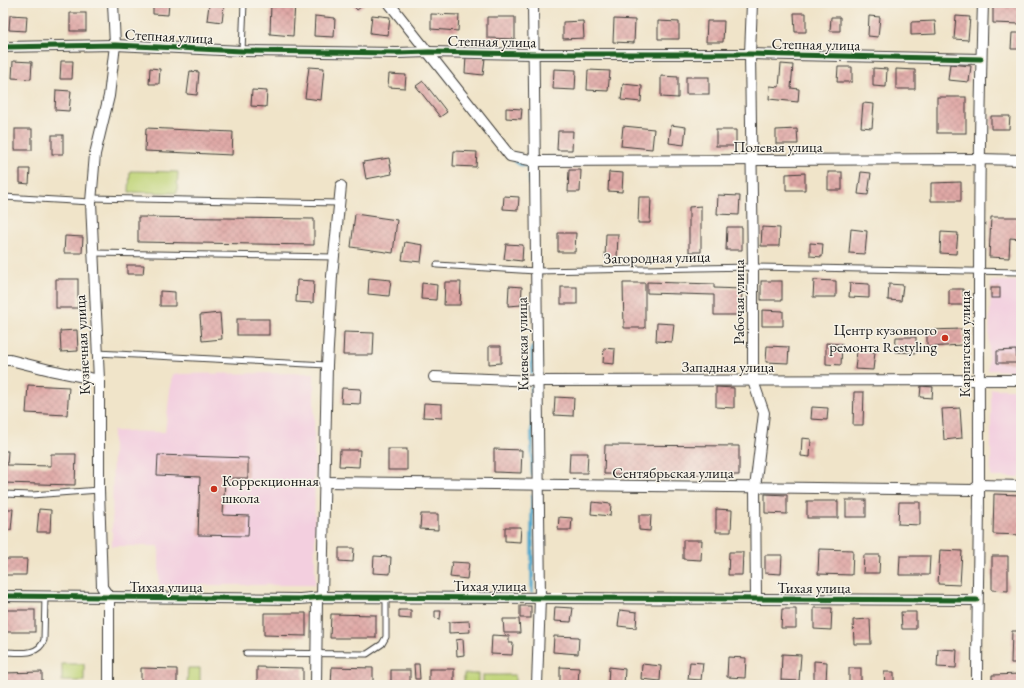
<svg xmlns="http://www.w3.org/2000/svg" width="1024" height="688" viewBox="0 0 1024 688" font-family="'EB Garamond',serif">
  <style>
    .built { fill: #f3cfdf }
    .green { fill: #c0d478; stroke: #6e784a }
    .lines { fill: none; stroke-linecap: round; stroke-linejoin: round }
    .stream { stroke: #51a8cd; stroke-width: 3.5 }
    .building { fill: url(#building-cross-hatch) }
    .lane-casing { stroke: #3c3a36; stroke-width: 7 }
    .street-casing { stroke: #3c3a36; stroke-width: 12 }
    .lane { stroke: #fff; stroke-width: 5 }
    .street { stroke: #fff; stroke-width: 10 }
    .cycleway-casing { stroke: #f7f3e8; stroke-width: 8 }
    .cycleway { stroke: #1b5e20; stroke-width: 5 }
    .poi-dot { fill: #c8321e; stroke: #f7f3e8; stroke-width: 1.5 }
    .labels { text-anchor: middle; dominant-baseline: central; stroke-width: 3; stroke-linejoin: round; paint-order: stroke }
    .street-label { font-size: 15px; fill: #1c1c1c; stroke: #f7f3e8 }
    .poi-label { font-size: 15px; fill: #1c1c1c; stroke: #f7f3e8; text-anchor: end }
  </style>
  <defs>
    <pattern id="building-cross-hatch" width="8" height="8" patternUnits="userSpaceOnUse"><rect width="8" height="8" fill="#e0a8a6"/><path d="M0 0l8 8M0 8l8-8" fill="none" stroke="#c0908e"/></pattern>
  </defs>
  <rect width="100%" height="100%" fill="#f7f3e8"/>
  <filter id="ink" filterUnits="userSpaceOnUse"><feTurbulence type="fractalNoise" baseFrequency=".025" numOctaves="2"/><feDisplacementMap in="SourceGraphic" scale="8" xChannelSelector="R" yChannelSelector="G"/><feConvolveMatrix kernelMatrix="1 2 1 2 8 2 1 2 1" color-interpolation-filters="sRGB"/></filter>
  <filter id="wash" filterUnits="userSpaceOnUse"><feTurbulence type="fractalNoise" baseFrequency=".012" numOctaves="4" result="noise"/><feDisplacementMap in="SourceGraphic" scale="16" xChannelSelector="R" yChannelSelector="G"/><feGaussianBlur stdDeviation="0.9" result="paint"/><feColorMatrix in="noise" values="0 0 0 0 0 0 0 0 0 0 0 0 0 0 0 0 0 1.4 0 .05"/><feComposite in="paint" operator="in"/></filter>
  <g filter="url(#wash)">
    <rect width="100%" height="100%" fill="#f0e4c9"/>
    <g class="built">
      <polygon points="991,281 1021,281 1021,371 988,370"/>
      <polygon points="314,373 315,585 159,585 159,546 112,546 113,431 165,432 172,374"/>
      <rect x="991" y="389" width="30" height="88"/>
    </g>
    <g class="green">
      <polygon points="130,171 178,172 177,193 129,192"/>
      <rect x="62" y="664" width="22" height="17"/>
      <polygon points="188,668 200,668 200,685 187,685"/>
      <rect x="464" y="674" width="14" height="11"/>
      <rect x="483" y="675" width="32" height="10"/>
    </g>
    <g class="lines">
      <g class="stream">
        <polyline points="514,160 519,164 528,166 530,184"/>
        <polyline points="532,348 532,373"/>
        <polyline points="532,387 532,475"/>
        <polyline points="532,496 532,592"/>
      </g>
    </g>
    <g id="blocks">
      <g class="building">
        <polygon points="153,3 169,3 168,15 153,14"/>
        <polygon points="271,3 295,3 293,36 270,34"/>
        <polygon points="351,3 366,3 357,10"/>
        <polygon points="993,3 1021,3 1021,24 993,23"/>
        <polygon points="209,5 224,6 222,22 207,20"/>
        <rect x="70" y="13" width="16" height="18"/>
        <polygon points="794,13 806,13 806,32 795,32"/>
        <polygon points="431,14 459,15 458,31 431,29"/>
        <polygon points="10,15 27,16 26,31 9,30"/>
        <polygon points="372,15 390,17 388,35 370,33"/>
        <polygon points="315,16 335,18 334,37 314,36"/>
        <polygon points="869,16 880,17 878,37 868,36"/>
        <polygon points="956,16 970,17 968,40 954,39"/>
        <polygon points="487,17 515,17 515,39 487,38"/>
        <polygon points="831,17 840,17 840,31 830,31"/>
        <polygon points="614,19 635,20 634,43 613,42"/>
        <polygon points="583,21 584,38 563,39 563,22"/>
        <polygon points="658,21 679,22 679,39 658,39"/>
        <polygon points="707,21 724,21 723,42 706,42"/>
        <polygon points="935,21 936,34 911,35 911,22"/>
        <polygon points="1012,33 1021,33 1021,49 1011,49"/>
        <polygon points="466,56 485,58 483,75 465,73"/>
        <polygon points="13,61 32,62 31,79 12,78"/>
        <polygon points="61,61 73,61 72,79 60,79"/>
        <polygon points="781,64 793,65 791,88 799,89 798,102 769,99 770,86 779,87"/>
        <polygon points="950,64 971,66 969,82 948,80"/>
        <polygon points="309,67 324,68 321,100 305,98"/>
        <polygon points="838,67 852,67 852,82 837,82"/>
        <polygon points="150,68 160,69 159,84 149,84"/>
        <polygon points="873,68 887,69 886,87 873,86"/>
        <polygon points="554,69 576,70 575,90 553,89"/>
        <polygon points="896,69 915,70 915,89 896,89"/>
        <polygon points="588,70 610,71 608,91 587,90"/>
        <polygon points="190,71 199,72 197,95 187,94"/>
        <polygon points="389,74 406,75 405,88 388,87"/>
        <polygon points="661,76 678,77 678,98 661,97"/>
        <rect x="686" y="77" width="23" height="17"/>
        <polygon points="423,81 447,112 440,117 416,86"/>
        <polygon points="623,84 642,86 641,102 621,100"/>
        <polygon points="56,90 71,91 69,111 55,110"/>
        <polygon points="252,90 267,91 266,107 251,106"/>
        <rect x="937" y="97" width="29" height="36"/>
        <polygon points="863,103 874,104 872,128 861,127"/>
        <polygon points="506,108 522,109 521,119 506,118"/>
        <polygon points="991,116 1010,116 1009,129 991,129"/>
        <polygon points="671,125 686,127 684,145 669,143"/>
        <polygon points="623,126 654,129 652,149 621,146"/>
        <polygon points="146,128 233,132 232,155 145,151"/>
        <rect x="15" y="129" width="17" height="21"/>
        <polygon points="797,129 798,144 776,144 776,130"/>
        <rect x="716" y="130" width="20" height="16"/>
        <polygon points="558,131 573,131 572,150 557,150"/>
        <rect x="52" y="135" width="11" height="19"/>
        <polygon points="454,151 477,152 476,167 453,166"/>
        <polygon points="389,158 392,174 366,179 363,162"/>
        <polygon points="20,169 30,169 29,184 20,183"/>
        <polygon points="569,170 581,170 580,192 568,192"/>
        <polygon points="609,172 623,173 622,192 608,191"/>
        <rect x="828" y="172" width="14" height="18"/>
        <polygon points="861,172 871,173 868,195 858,194"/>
        <polygon points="805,173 805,190 786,190 786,174"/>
        <polygon points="961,182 961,201 931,201 931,183"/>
        <polygon points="718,195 740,196 739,215 717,214"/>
        <polygon points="504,196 519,197 518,210 503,209"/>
        <polygon points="639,197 651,197 650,223 638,223"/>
        <polygon points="701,206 701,252 689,252 689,207"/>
        <polygon points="355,214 397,220 393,253 351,247"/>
        <polygon points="138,217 314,219 314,245 138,242"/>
        <polygon points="991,217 1021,217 1021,239 1010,238 1009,258 989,257"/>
        <polygon points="727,227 742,227 742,250 726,250"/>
        <polygon points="762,227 780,228 779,246 761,246"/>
        <polygon points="851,229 867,231 865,254 849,253"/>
        <polygon points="941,232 958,233 956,254 940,253"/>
        <polygon points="558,233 576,233 575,252 558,252"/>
        <polygon points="606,234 618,234 617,258 605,258"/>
        <polygon points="65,236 83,237 82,253 64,253"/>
        <polygon points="405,242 423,245 421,262 402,260"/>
        <polygon points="810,243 823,244 822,257 810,256"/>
        <polygon points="506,244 523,245 522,261 504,259"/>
        <polygon points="127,265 144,265 143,274 127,274"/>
        <polygon points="369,278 391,280 389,296 368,294"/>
        <rect x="56" y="279" width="22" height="29"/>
        <polygon points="297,280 314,281 313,303 296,302"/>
        <polygon points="814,280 836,281 836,297 813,297"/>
        <rect x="761" y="281" width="21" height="19"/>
        <polygon points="445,282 461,282 460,305 444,305"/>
        <polygon points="647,282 714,284 714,288 742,289 741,315 714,315 714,295 647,293"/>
        <polygon points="422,283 437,285 436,300 421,299"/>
        <polygon points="623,283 645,283 645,328 624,328"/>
        <polygon points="850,283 869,284 869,298 849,297"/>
        <polygon points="889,284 903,285 901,301 888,300"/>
        <polygon points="509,286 522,287 521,305 508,306"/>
        <rect x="561" y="287" width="16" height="17"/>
        <rect x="991" y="288" width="9" height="10"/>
        <polygon points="949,289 963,289 964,305 949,305"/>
        <polygon points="160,291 175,292 175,306 160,306"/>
        <polygon points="762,310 783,311 783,326 762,326"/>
        <polygon points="220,313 222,339 202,341 200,315"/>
        <rect x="237" y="319" width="32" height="16"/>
        <polygon points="657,323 674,324 672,342 656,341"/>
        <polygon points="963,329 963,345 927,347 927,330"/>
        <polygon points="77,330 78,351 61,352 60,331"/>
        <polygon points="344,332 374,333 373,355 343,355"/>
        <polygon points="896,337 916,337 916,353 895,352"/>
        <polygon points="826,343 842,344 841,365 826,364"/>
        <polygon points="489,346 501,346 501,363 489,364"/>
        <polygon points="767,346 789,347 788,363 766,362"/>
        <polygon points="604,348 615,349 614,364 603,363"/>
        <polygon points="1016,350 1017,363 997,363 997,351"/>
        <polygon points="857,351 875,352 873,370 855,369"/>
        <polygon points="28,385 69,387 67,415 26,413"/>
        <polygon points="921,386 933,387 932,398 920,397"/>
        <polygon points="716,387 734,388 734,408 716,407"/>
        <polygon points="342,388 361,389 360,404 341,403"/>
        <polygon points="854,392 864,392 863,425 853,425"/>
        <polygon points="555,397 574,398 573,416 554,415"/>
        <polygon points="424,403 442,404 442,418 423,417"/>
        <polygon points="812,407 828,408 827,420 811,419"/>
        <polygon points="960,408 962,438 944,440 942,409"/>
        <polygon points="802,438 811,439 810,457 801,456"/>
        <polygon points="605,445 739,446 739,475 604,474"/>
        <rect x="388" y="449" width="19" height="21"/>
        <polygon points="494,449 522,450 521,473 494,472"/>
        <polygon points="340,450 360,450 359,467 339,466"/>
        <polygon points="3,451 8,451 7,465 51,466 51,454 76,454 75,485 3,483"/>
        <polygon points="570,453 588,453 587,473 569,473"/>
        <polygon points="158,455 248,458 248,478 225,478 223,515 249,516 248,536 198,535 200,477 157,475"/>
        <polygon points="765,494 787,495 787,514 765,513"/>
        <polygon points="994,494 1021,495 1021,535 993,534"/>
        <rect x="846" y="500" width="20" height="17"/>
        <rect x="807" y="501" width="31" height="17"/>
        <polygon points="592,502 611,504 610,516 591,514"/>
        <polygon points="899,502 920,502 920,525 898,524"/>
        <polygon points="3,509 13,509 11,530 3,530"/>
        <polygon points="39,509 51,510 50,532 37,532"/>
        <polygon points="716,509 732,510 731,532 716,532"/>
        <polygon points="421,514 438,514 438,530 420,529"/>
        <polygon points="639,515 651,515 650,531 639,530"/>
        <polygon points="559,517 572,518 571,530 558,530"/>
        <polygon points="505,527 521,527 520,542 505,541"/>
        <polygon points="683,540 702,540 701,560 683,559"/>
        <polygon points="339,548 354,548 353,562 339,561"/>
        <polygon points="819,549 853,550 852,575 818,574"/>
        <polygon points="940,550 962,551 960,585 938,584"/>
        <polygon points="729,552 743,552 742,575 728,575"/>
        <polygon points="765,555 782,555 781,574 765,573"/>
        <polygon points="864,555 880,555 879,573 863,573"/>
        <polygon points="374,556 391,557 390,574 373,573"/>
        <polygon points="900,556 930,556 929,575 899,575"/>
        <polygon points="992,556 1008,556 1008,591 992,590"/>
        <polygon points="3,559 27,559 26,575 3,575"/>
        <polygon points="452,562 469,563 467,579 450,577"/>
        <rect x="520" y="606" width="11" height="12"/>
        <polygon points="555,607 573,608 571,622 554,621"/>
        <polygon points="814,608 832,608 831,630 814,629"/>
        <polygon points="782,609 796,609 796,628 781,628"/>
        <rect x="3" y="610" width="32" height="22"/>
        <polygon points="399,610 411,610 411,619 399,618"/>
        <polygon points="620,610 637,612 636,628 618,626"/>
        <polygon points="435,611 441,611 440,619 435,618"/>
        <polygon points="901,612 916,612 916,629 902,629"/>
        <polygon points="264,613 306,613 306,636 264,635"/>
        <polygon points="331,614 376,615 376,638 330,638"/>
        <polygon points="503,619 519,619 520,633 504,633"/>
        <polygon points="870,619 871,644 854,644 853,620"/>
        <polygon points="469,621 470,632 449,633 449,622"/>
        <polygon points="1012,631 1021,631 1021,663 1011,663"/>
        <polygon points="492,635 509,636 509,643 513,643 512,655 491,654"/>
        <polygon points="554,636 579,637 578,654 553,652"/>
        <polygon points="463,639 464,655 457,656 456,640"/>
        <polygon points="938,649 957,650 956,668 937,667"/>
        <polygon points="782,654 801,655 799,681 781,680"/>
        <polygon points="728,657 746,658 745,678 727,677"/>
        <polygon points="814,661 827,662 826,682 814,682"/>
        <polygon points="690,662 703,663 701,680 688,679"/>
        <polygon points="414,664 419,664 420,679 415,679"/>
        <polygon points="642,664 661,666 660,681 641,679"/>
        <polygon points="257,667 303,668 303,685 257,685"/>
        <polygon points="332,667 373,668 373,685 331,685"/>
        <polygon points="560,667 579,668 578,685 560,684"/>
        <polygon points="609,667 625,669 624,685 608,683"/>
        <polygon points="141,668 177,669 177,685 141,685"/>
        <rect x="849" y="668" width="12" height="17"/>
        <rect x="429" y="669" width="25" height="16"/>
        <rect x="391" y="670" width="19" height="15"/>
        <polygon points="42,672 42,685 3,685 3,673"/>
        <polygon points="884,672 894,672 894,685 885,685"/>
        <polygon points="1021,674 1021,685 992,685 992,675"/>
      </g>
    </g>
  </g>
  <g filter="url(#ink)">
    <use href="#blocks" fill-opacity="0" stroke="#3c3a36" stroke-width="1"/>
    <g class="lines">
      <g class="lane-casing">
        <g id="lane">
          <polyline points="242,51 244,3"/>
          <polyline points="3,197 91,202"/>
          <polyline points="91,198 338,203"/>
          <polyline points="93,253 334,257"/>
          <polyline points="437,265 536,271 753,267 1021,272"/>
          <polyline points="97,353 327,365"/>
          <polyline points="3,494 32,495 99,490"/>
          <path d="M 3,652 C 18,652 38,657 44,640 L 45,596"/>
          <polyline points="246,653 367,654 382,644 386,637 386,597"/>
        </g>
      </g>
      <g class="street-casing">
        <g id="street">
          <polyline points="389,3 510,156 535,161 979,159 1021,160"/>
          <polyline points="533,3 540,597 537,685"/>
          <polyline points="752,3 750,54 753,267 753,381 764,413 755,488 756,598"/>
          <polyline points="3,47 115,45 242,51 397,53 429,52 533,54 750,54 981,59"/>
          <polyline points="3,360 10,360 50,370 99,380"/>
          <polyline points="434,377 538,381 1021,380"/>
          <polyline points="324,482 973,490 979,485 1021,486"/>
          <polyline points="3,596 300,599 322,597 977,600"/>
          <polyline points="322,597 327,365 332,276 341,186"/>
          <polyline points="109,685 109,597 102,587 99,490 99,380 91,202 95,154 109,96 115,45 113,3"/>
          <polyline points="316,685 317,598"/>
          <path d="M 977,685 C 977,618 979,550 979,483 C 979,323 978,163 983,3"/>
        </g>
      </g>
      <use href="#lane" class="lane"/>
      <use href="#street" class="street"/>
      <g class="cycleway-casing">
        <g id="cycleway">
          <polyline points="3,47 115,45 242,51 397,53 429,52 533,54 750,54 981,59"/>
          <polyline points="3,596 300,599 322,597 977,600"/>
        </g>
      </g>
      <use href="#cycleway" class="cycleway"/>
    </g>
  </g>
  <g class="poi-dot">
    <circle cx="945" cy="338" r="4"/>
    <circle cx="214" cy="489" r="4"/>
  </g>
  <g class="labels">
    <g class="street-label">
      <text transform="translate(169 36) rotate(3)">Степная улица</text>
      <text transform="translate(492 41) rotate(1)">Степная улица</text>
      <text transform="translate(816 44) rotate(1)">Степная улица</text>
      <text x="778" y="146">Полевая улица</text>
      <text transform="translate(657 257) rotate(-1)">Загородная улица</text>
      <text transform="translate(738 302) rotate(-90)">Рабочая улица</text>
      <text transform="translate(522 344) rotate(-91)">Киевская улица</text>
      <text transform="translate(964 344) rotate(-90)">Карпатская улица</text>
      <text transform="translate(82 345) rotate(-93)">Кузнечная улица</text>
      <text x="728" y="366">Западная улица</text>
      <text x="673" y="472">Сентябрьская улица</text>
      <text x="490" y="585">Тихая улица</text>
      <text x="166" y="586">Тихая улица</text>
      <text x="814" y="587">Тихая улица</text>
    </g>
    <g class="poi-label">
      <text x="937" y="329">Центр кузовного<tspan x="937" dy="17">ремонта Restyling</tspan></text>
      <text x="222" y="480" text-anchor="start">Коррекционная<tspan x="222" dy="17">школа</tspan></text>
    </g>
  </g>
  <rect width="1024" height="688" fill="none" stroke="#f7f3e8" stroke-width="16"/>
</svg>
